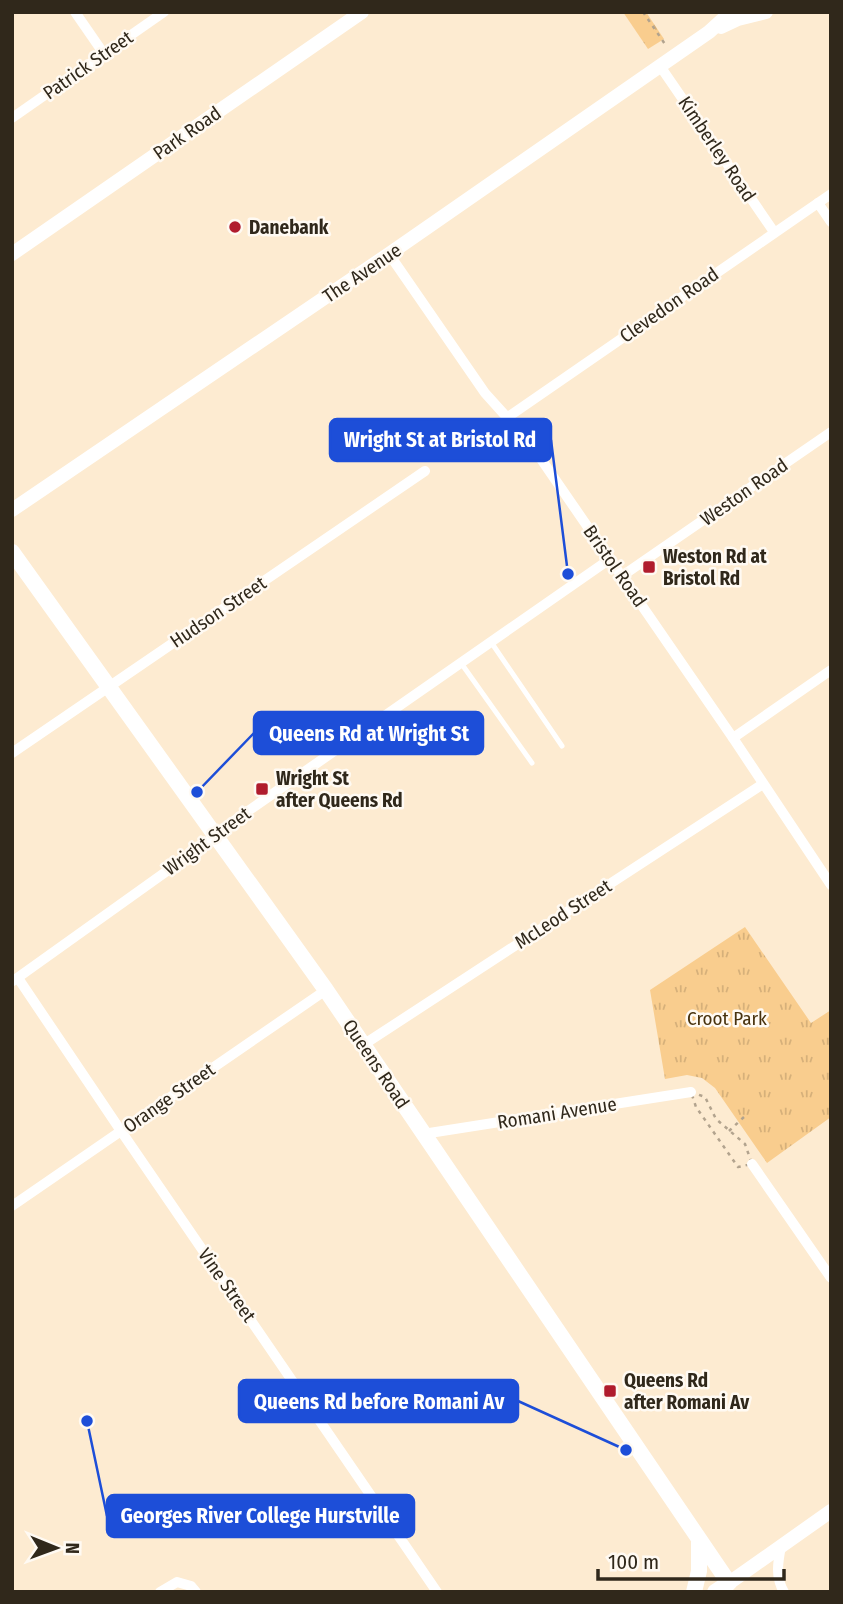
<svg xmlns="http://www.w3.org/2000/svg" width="843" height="1604" viewBox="0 0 843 1604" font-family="'Fira Sans Condensed',sans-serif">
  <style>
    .park { fill: url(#park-tufts) }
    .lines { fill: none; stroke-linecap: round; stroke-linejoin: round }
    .path { stroke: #b2a38e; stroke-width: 2.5; stroke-dasharray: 3.5 5; stroke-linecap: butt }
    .lane { stroke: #fff; stroke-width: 5 }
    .street { stroke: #fff; stroke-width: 10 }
    .secondary { stroke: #fff; stroke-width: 14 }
    .primary { stroke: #fff; stroke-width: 16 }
    .poi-dot { fill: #b01c2d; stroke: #fffaf3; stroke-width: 2.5 }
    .labels { text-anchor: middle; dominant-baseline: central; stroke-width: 5; stroke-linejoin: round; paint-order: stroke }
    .street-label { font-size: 19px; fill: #30281b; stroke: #fffaf3 }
    .poi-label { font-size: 19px; font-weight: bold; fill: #30281b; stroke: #fffaf3; text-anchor: start }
    .park-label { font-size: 19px; fill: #48320d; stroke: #fffaf3 }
    .leader { fill: none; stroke: #1d4ed8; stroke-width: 2.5 }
    .callout-dot { fill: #1d4ed8; stroke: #fffaf3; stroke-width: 2.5 }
    .callout { fill: #1d4ed8; stroke: #1d4ed8; stroke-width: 2.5 }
    .callout-label { font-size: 21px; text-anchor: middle; font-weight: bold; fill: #fff }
  </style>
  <defs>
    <pattern id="park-tufts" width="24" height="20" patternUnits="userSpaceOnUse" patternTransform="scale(1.75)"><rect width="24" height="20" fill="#f9cd8e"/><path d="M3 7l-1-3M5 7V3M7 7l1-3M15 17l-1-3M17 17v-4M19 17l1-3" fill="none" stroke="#d6b07a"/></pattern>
  </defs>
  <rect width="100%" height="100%" fill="#fdebd1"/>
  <g class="park">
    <polygon points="623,12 646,12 664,39 648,49"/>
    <polygon points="745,927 811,1023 831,1010 831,1117 767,1163 715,1088 702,1078 687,1075 665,1079 650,990"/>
  </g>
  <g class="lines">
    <g class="path">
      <polyline points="643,12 667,47"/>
      <polygon points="691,1092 705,1097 716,1119 745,1144 752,1164 738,1167 696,1107"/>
      <polyline points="729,1131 745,1116"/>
    </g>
    <g class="lane">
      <polyline points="491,642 562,746"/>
      <polyline points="461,663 532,763"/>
    </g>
    <g class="street">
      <polyline points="75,12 104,54"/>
      <polyline points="660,66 774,232"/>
      <polyline points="12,118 164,12"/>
      <polyline points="818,203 831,222"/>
      <polyline points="389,254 485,393 530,443 733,738 831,885"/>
      <polyline points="508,417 831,194"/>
      <polyline points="622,576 831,432"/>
      <polyline points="733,738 831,670"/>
      <polyline points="12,753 425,471"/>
      <polyline points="18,978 121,1131 437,1592"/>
      <polyline points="13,981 216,836 228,825 610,559"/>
      <polyline points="363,1045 763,784"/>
      <polyline points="423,1134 691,1092"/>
      <polyline points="752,1164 831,1278"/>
      <polyline points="12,1206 326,990"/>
      <path d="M 781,1546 C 778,1562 775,1577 784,1592"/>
      <polyline points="160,1592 177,1582 191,1586 196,1592"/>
    </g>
    <g class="secondary">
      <polyline points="721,27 738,19 766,12"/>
      <polyline points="12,254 362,12"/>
      <polyline points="12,510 389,254 709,32 731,12"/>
      <polyline points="729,1583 831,1511"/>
    </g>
    <g class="primary">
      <polyline points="12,552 326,990 729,1583 715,1592"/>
      <polyline points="694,1592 699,1571 699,1542"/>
    </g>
  </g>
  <g class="poi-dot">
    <circle cx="235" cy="227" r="7"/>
    <rect x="642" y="560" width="14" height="14" rx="3.5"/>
    <rect x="255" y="782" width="14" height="14" rx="3.5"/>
    <rect x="603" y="1384" width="14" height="14" rx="3.5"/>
  </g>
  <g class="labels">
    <g class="street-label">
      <text transform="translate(88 65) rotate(-35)">Patrick Street</text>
      <text transform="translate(187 133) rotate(-35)">Park Road</text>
      <text transform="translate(717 149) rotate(56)">Kimberley Road</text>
      <text transform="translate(362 273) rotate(-34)">The Avenue</text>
      <text transform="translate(669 305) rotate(-35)">Clevedon Road</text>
      <text transform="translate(744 492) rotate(-35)">Weston Road</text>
      <text transform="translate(615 566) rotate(55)">Bristol Road</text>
      <text transform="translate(218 612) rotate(-34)">Hudson Street</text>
      <text transform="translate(207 841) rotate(-36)">Wright Street</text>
      <text transform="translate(563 914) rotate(-33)">McLeod Street</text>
      <text transform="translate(376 1064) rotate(56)">Queens Road</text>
      <text transform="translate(169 1098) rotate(-35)">Orange Street</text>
      <text transform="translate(557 1113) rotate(-9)">Romani Avenue</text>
      <text transform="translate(227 1285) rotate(55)">Vine Street</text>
    </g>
    <g class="poi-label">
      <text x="249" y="227">Danebank</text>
      <text x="663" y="556">Weston Rd at<tspan x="663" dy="22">Bristol Rd</tspan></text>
      <text x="276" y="778">Wright St<tspan x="276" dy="22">after Queens Rd</tspan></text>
      <text x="624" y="1380">Queens Rd<tspan x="624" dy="22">after Romani Av</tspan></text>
    </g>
    <g class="park-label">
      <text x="727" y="1018">Croot Park</text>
    </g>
  </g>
  <path class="leader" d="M568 574L551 440M197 792L254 733M626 1450L518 1401M87 1421L107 1516"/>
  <g class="callout-dot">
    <circle cx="568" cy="574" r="7"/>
    <circle cx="197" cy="792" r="7"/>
    <circle cx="626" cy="1450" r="7"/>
    <circle cx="87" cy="1421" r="7"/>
  </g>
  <g class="callout">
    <rect x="330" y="419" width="221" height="42" rx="7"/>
    <rect x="254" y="712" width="229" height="42" rx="7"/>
    <rect x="239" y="1380" width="279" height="42" rx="7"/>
    <rect x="107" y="1495" width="307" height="42" rx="7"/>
  </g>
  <g class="callout-label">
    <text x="440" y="447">Wright St at Bristol Rd</text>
    <text x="369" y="741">Queens Rd at Wright St</text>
    <text x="379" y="1409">Queens Rd before Romani Av</text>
    <text x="260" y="1523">Georges River College Hurstville</text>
  </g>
  <rect width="843" height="1604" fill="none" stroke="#30281b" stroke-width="28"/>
  <g transform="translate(56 1548) rotate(91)" stroke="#fffaf3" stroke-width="5" paint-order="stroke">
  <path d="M0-5L12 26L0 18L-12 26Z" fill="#30281b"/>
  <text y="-10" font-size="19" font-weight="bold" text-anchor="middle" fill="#30281b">N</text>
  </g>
  <path d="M598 1569v10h186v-10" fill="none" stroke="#30281b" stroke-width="3.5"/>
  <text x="608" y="1569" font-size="21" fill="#30281b" stroke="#fffaf3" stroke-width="5" paint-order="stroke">100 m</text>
</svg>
